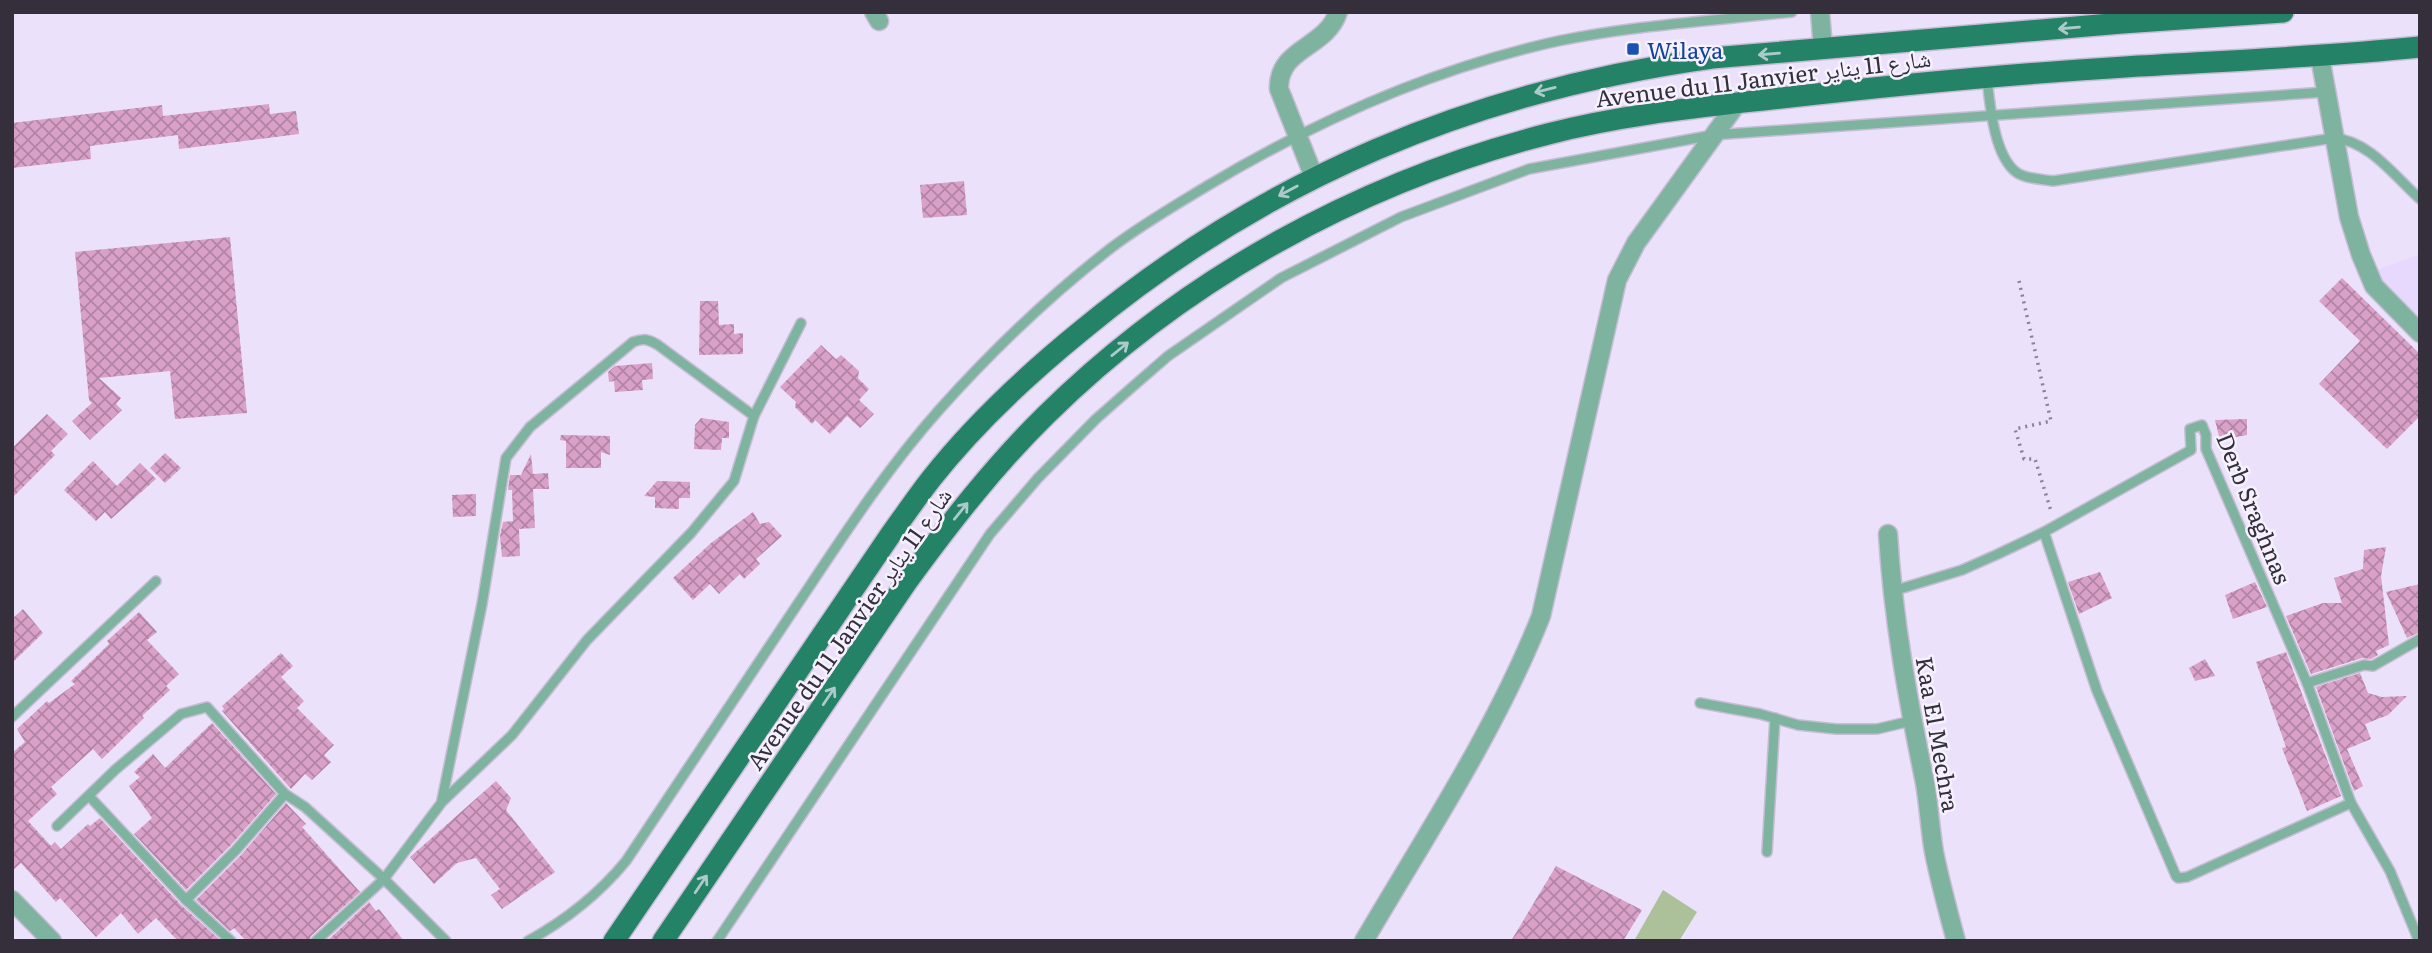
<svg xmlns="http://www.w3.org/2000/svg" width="2432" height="953" viewBox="0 0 2432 953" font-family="Literata,'Noto Naskh Arabic',serif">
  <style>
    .built { fill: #e7d8fe }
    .pitch { fill: #acc09a }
    .building { fill: url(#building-cross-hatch) }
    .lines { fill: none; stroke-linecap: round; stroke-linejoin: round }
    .lane-casing { stroke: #c6bdd4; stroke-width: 12 }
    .street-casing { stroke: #c6bdd4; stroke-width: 21 }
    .primary-casing { stroke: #c6bdd4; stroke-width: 24 }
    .path { stroke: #8b8395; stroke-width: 3.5; stroke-dasharray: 2 5; stroke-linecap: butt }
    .lane { stroke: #7eb49f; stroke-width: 9 }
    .street { stroke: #7eb49f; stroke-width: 18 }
    .primary { stroke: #248266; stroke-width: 21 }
    .oneway { stroke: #accac9 }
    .transit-dot { fill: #1a4fb4; stroke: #f6f1fe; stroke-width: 2.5 }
    .labels { text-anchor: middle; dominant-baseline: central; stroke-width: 5; stroke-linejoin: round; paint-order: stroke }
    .transit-label { font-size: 23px; fill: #164399; stroke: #f6f1fe; text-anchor: start }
    .street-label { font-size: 23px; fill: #342f3b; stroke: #f6f1fe }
  </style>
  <defs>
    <pattern id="building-cross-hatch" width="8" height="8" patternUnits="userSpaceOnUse" patternTransform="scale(1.75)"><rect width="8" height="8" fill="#daa1c8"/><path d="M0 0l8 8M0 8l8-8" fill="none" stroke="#b284a4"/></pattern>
  </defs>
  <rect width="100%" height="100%" fill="#ebe1fa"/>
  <polygon class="built" points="2420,254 2420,329 2358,277"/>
  <polygon class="pitch" points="1663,890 1697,912 1679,941 1634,941"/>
  <g class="building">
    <polygon points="269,104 270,114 296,111 299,134 179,149 178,135 90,146 91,159 12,168 12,123 162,105 163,116"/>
    <polygon points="964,181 967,215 923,218 920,185"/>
    <polygon points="230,237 247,413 175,419 170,371 99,378 121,398 116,404 122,410 90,440 72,421 92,403 89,400 75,252"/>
    <polygon points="2342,278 2420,354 2420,416 2387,449 2319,384 2360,341 2319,301"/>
    <polygon points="700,301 718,301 719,325 734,324 734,334 743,333 743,354 699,355"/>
    <polygon points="821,345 836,359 841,355 859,371 858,378 869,389 859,400 874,414 860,428 847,416 830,434 815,420 812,424 795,407 796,402 780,387"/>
    <polygon points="652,363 653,379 642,380 643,390 615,392 614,381 609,382 608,372 615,366"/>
    <polygon points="47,414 68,434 51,451 55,455 12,498 12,448"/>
    <polygon points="701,418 729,422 729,438 722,438 721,450 694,449 695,425"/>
    <polygon points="2247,419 2247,435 2220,440 2215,420"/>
    <polygon points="561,435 610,436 610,455 601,452 601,468 566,468 566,441 560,440"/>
    <polygon points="165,453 181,468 165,483 150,468"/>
    <polygon points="531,454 533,474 548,473 549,489 533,489 535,528 519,529 520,556 502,557 500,536 503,522 513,521 512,490 508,490 510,475 521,475"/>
    <polygon points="93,461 117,486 140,463 156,479 111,519 105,512 96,521 64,490"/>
    <polygon points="657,481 690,482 690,498 679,498 679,509 655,508 655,497 644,496"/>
    <polygon points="476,494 476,516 453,517 452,495"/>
    <polygon points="753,512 760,524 769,522 782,536 756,559 760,564 744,579 740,574 719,594 710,584 693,600 673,578 711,543"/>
    <polygon points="2386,547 2381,576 2389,645 2376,651 2378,655 2371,659 2362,658 2311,674 2286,616 2323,603 2342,603 2334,578 2363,569 2364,550"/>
    <polygon points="2100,572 2112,598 2079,614 2068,582"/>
    <polygon points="2255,582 2267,607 2233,619 2225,595"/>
    <polygon points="2420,584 2420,632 2407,638 2386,592"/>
    <polygon points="23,609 43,633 12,663 12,619"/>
    <polygon points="139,612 157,632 147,640 179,674 166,686 170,690 142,716 144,718 102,759 93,749 51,787 57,794 28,821 51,846 55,842 61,849 88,824 90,826 100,818 181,905 219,939 217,941 178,941 156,918 138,934 121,913 96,937 60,898 56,902 21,863 12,871 12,753 25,742 17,729 47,701 49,703 75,684 71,681 109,644 107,641"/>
    <polygon points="2286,652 2341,796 2307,811 2282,748 2286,747 2256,662"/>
    <polygon points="281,653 293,666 281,677 304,701 297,708 334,745 324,755 331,762 312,780 305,774 291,789 222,711 224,709 222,706"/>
    <polygon points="2205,659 2215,676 2195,681 2189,668"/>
    <polygon points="2360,673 2368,693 2382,697 2407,696 2388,715 2365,724 2371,739 2347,749 2363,786 2354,791 2316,687"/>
    <polygon points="212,723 276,794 231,845 186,890 134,834 152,818 129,786 140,777 134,772 153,754 165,768"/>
    <polygon points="496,781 511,798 506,810 555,872 502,909 491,895 500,889 476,858 457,863 434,884 410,857"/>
    <polygon points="286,803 306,824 302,827 360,892 311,936 309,941 246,941 234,928 230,931 196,900 241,855"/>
    <polygon points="1556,866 1642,910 1623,941 1511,941"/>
    <polygon points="369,902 376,911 379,909 404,941 327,941"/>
  </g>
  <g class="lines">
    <g class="lane-casing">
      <g id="lane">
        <path d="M 1987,79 C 1990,105 1994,155 2016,172 C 2025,179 2042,179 2053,181 L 2334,138 C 2370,141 2395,177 2420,199"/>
        <polyline points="2044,532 2097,691 2176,876 2178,878 2187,877 2351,803"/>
        <polyline points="1893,591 1962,570 1998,554 2044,532 2191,450 2190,429 2202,425 2206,435 2206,449 2307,683 2351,803 2390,871 2419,941"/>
        <polyline points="2307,683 2364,665 2373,666 2420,639"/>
        <polyline points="1700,703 1760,714 1798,725 1836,729 1877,729 1911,721"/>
        <polyline points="12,717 156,581"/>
        <polyline points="90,797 186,900 231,941"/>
        <path d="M 442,800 L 482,604 L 506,458 L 530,427 L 633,342 C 644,338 648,339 658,345 L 754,416"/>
        <polyline points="57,826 115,770 181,714 207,707 285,794 305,807 384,879 446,941"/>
        <polyline points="1767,852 1775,718"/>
        <polyline points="186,900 236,850 285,794"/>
        <polyline points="316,941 384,879 442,802 512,735 587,640 691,533 734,481 754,416 801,323"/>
        <path d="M 528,941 C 566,920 598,895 626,861 C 681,779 736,696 791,614 C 838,544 883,473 939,410 C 991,352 1049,296 1111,248 C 1141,225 1174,206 1207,186 C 1314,122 1435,68 1558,41 C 1635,25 1713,21 1792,12"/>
        <polyline points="717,941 990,534 1038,478 1096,419 1130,389 1168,356 1281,278 1401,217 1529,169 1713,135 2326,92"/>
      </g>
    </g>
    <g class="street-casing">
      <g id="street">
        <polyline points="874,12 879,21"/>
        <polyline points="1820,12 1823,49"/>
        <polyline points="2320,57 2349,217 2361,255 2374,286 2420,333"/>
        <path d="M 1314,177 L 1279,89 C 1278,47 1326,49 1338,12"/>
        <path d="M 1888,534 C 1893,619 1908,700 1925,783 C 1929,806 1930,829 1934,852 C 1940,882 1948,911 1956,941"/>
        <polyline points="12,900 52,941"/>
        <path d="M 1364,941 C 1426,835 1496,730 1541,616 L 1617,280 L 1636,243 L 1738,102"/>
      </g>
    </g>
    <g class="primary-casing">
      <g id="primary">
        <path d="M 614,941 L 891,534 C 904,516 917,497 931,479 C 975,423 1027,375 1081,331 C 1267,177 1474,91 1712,58 L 2122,23 L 2283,12"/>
        <path d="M 663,941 L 906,583 C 949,524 994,466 1046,415 C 1184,279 1360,182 1548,134 C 1625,114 1702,107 1781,98 C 1896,85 2010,74 2125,67 C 2224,61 2322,57 2420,47"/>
      </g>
    </g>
    <polyline class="path" points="2019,281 2051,421 2015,429 2024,459 2035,459 2051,511"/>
    <use href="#lane" class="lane"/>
    <use href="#street" class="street"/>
    <use href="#primary" class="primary"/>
  </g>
  <defs><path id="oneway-shaft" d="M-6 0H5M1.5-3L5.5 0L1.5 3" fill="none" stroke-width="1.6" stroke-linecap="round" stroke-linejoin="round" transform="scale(1.75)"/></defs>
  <g class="oneway">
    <use href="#oneway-shaft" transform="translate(2069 28) rotate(175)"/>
    <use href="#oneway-shaft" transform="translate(1769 54) rotate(175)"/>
    <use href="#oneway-shaft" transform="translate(1545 90) rotate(166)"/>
    <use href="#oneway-shaft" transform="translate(1288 191) rotate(152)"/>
    <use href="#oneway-shaft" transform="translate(1120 349) rotate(-39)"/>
    <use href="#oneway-shaft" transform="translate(961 511) rotate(-51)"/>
    <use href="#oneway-shaft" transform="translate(829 696) rotate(-56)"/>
    <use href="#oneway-shaft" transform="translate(701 884) rotate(-56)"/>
  </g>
  <rect class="transit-dot" x="1626" y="42" width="14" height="14" rx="3.5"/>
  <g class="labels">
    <g class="transit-label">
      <text x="1647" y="49">Wilaya</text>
    </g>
    <g class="street-label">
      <text transform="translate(1763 77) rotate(-7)">Avenue du 11 Janvier شارع 11 يناير</text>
      <text transform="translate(2255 508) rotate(68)">Derb Sraghnas</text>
      <text transform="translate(848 628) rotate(-55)">Avenue du 11 Janvier شارع 11 يناير</text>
      <text transform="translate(1939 734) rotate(80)">Kaa El Mechra</text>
    </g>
  </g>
  <rect width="2432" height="953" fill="none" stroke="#342f3b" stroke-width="28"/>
</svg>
